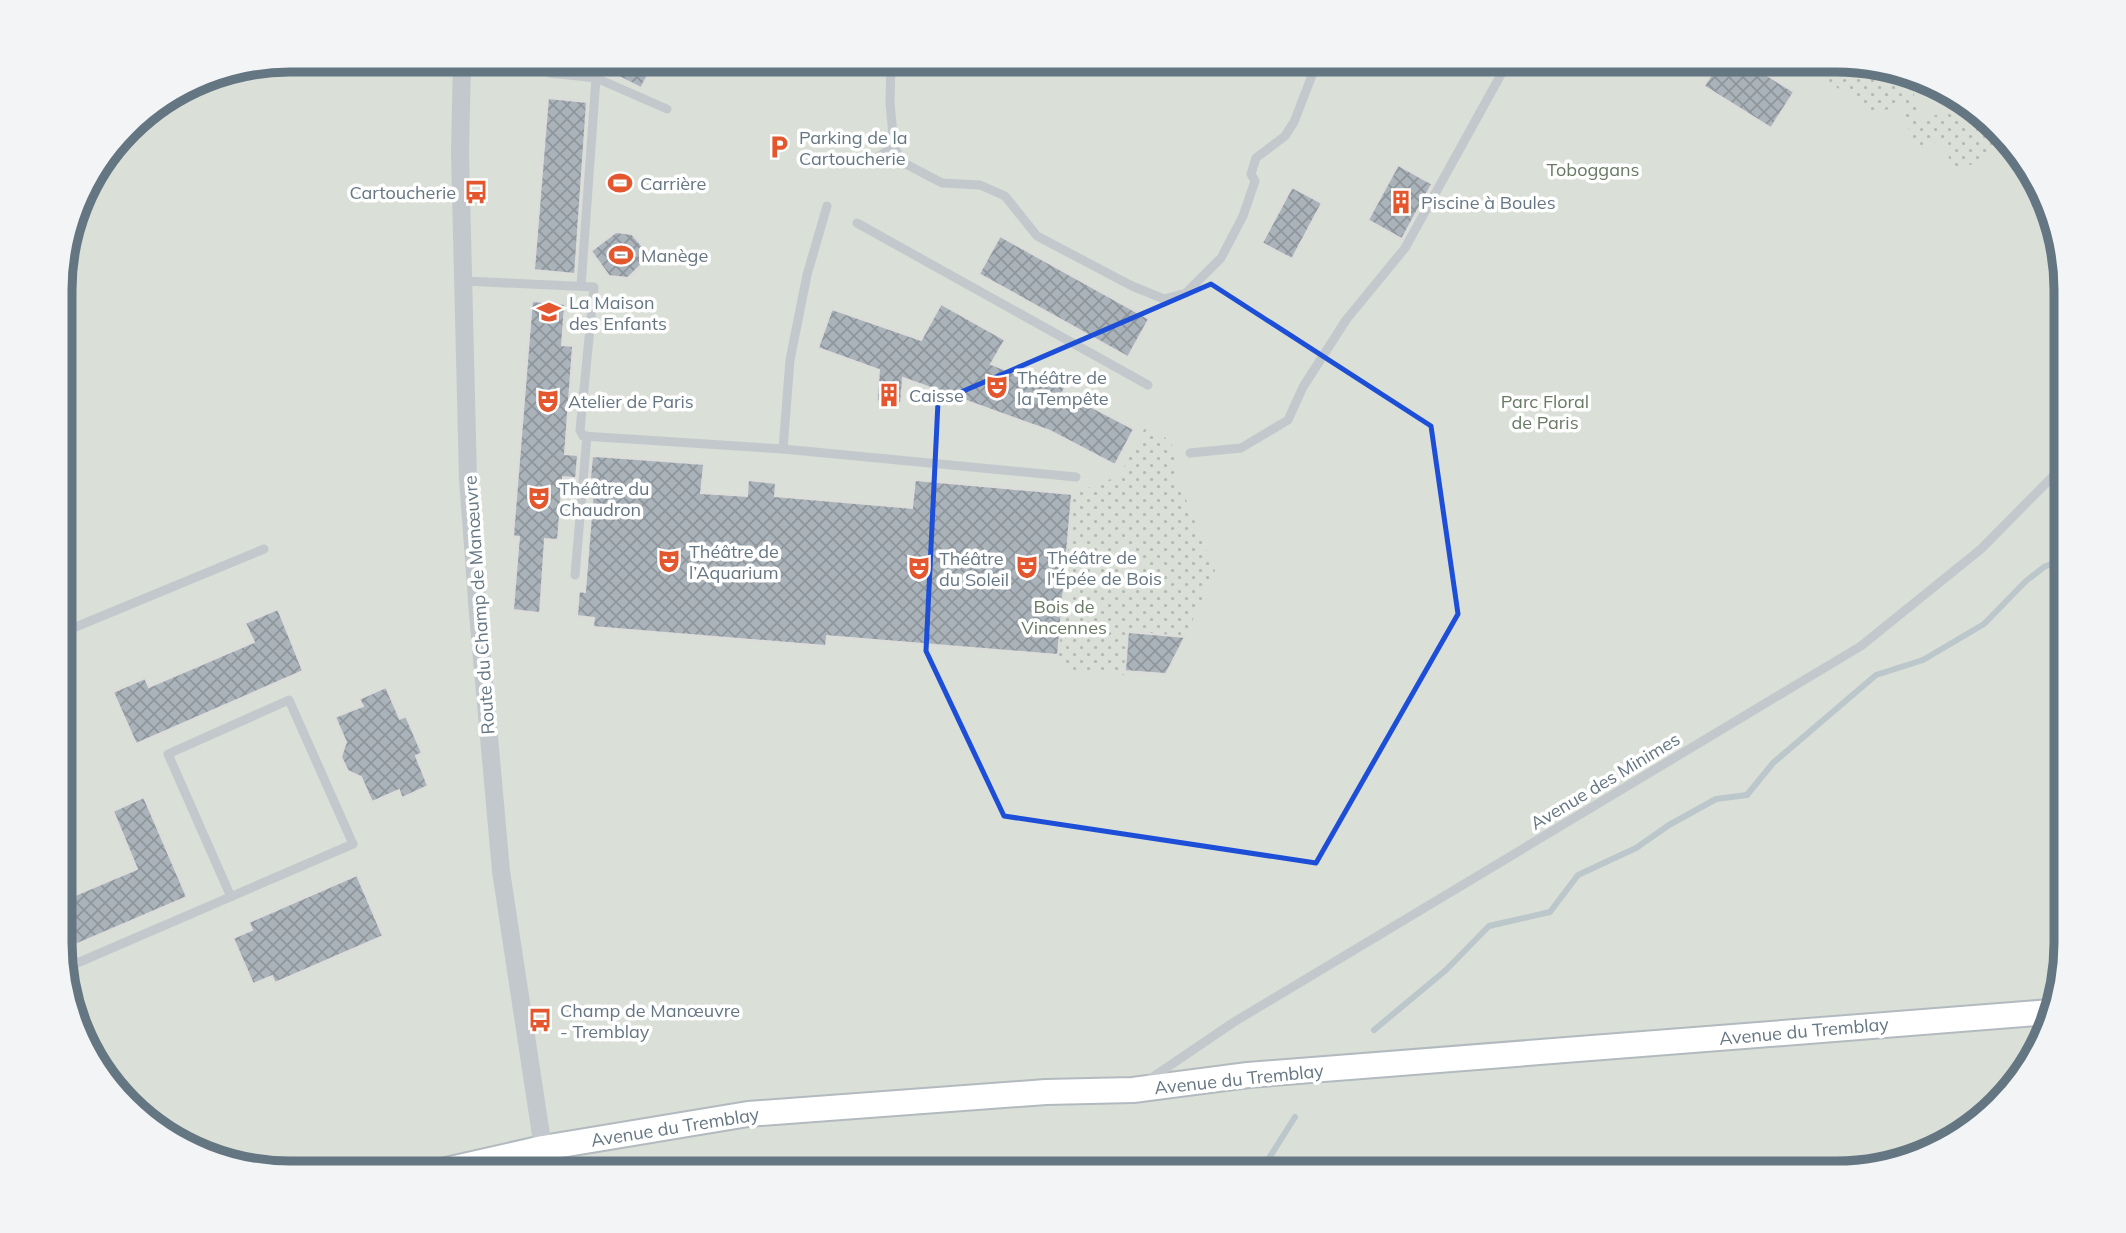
<svg xmlns="http://www.w3.org/2000/svg" width="2126" height="1233" viewBox="0 0 2126 1233" font-family="Mulish,sans-serif">
  <style>
    .park { fill: #dadfd7 }
    .garden { fill: url(#garden-dots) }
    .lines { fill: none; stroke-linecap: round; stroke-linejoin: round }
    .stream { stroke: #bbc7cb; stroke-width: 6 }
    .building { fill: url(#building-cross-hatch); stroke: #dcdcda; stroke-width: 2 }
    .secondary-casing { stroke: #b3babf; stroke-width: 28 }
    .lane { stroke: #c3c8cc; stroke-width: 9 }
    .street { stroke: #c3c8cc; stroke-width: 18 }
    .secondary { stroke: #fff; stroke-width: 24 }
    .marked { fill: none; stroke: #1d4ed8; stroke-width: 5; stroke-linejoin: round }
    .labels { text-anchor: middle; dominant-baseline: central; stroke-width: 7; stroke-linejoin: round; paint-order: stroke }
    .poi-label { font-size: 18px; fill: #657683; stroke: #fff; text-anchor: start }
    .park-label { font-size: 18px; fill: #687a64; stroke: #fff }
    .street-label { font-size: 18px; fill: #657683; stroke: #fff }
    .rim { fill: none; stroke: #657683; stroke-width: 9 }
  </style>
  <defs>
    <pattern id="garden-dots" width="8" height="8" patternUnits="userSpaceOnUse" patternTransform="scale(1.75)"><rect width="8" height="8" fill="#dadfd7"/><path d="M2 2h.1M6 6h.1" fill="none" stroke="#b4b9b4" stroke-width="1.8" stroke-linecap="round"/></pattern>
    <pattern id="building-cross-hatch" width="8" height="8" patternUnits="userSpaceOnUse" patternTransform="scale(1.75)"><rect width="8" height="8" fill="#aab3b9"/><path d="M0 0l8 8M0 8l8-8" fill="none" stroke="#8e969c"/></pattern>
  </defs>
  <rect width="100%" height="100%" fill="#fafaf8"/>
  <polygon class="park" points="290,60 1837,60 1951,90 2028,162 2066,274 2066,958 2036,1058 1964,1135 1851,1173 289,1173 175,1143 98,1071 61,973 61,260 83,187 138,117 202,77"/>
  <g class="garden">
    <polygon points="1823,60 1837,60 1896,75 1901,94 1913,91 1920,120 1967,105 1987,124 1993,145 1984,161 1952,170 1944,140 1913,148 1903,105 1868,115 1865,106 1830,83"/>
    <polygon points="1147,424 1168,440 1178,453 1176,475 1215,571 1185,637 1128,633 1124,675 1075,671 1058,655 1072,494 1119,476"/>
  </g>
  <g class="lines">
    <g class="stream">
      <polyline points="1374,1030 1446,970 1489,926 1550,912 1578,875 1636,848 1669,825 1716,799 1747,795 1773,763 1876,675 1923,660 1984,624 2026,581 2044,567 2066,558"/>
      <polyline points="1257,1173 1264,1166 1295,1117"/>
    </g>
  </g>
  <g class="building">
    <polygon points="585,60 656,60 641,88"/>
    <polygon points="1721,60 1743,60 1794,92 1771,128 1704,86"/>
    <polygon points="548,98 587,102 575,274 534,270"/>
    <polygon points="1398,165 1432,184 1402,239 1368,220"/>
    <polygon points="1292,187 1322,203 1292,259 1262,243"/>
    <polygon points="616,232 632,234 643,247 643,263 628,278 609,276 591,251"/>
    <polygon points="1000,236 1149,319 1128,357 979,274"/>
    <polygon points="532,301 565,304 562,345 573,346 565,454 578,455 576,478 563,477 558,540 545,539 540,613 513,610 519,537 513,536"/>
    <polygon points="941,304 1005,340 991,364 1037,382 1040,372 1067,382 1063,392 1134,429 1115,465 1050,431 903,378 901,403 877,401 879,370 818,348 832,309 921,340"/>
    <polygon points="595,456 704,464 701,493 747,496 748,480 776,483 775,496 912,508 915,480 1072,494 1058,655 827,636 826,646 593,627 594,618 577,616 579,591 585,592 594,479 590,479 592,457"/>
    <polygon points="278,609 303,671 136,744 113,692 145,678 149,687 254,642 245,623"/>
    <polygon points="1128,632 1185,637 1166,674 1125,671"/>
    <polygon points="386,687 400,719 406,716 422,753 416,756 428,786 402,798 399,790 372,802 361,777 348,771 341,757 346,742 335,717 363,706 359,699"/>
    <polygon points="144,797 187,897 61,951 61,901 137,869 113,811"/>
    <polygon points="357,875 383,936 275,983 272,976 253,984 233,938 252,930 249,922"/>
  </g>
  <g class="lines">
    <g class="secondary-casing">
      <polyline id="secondary" points="433,1173 543,1148 748,1114 1046,1092 1133,1090 1248,1075 2050,1012"/>
    </g>
    <g class="lane">
      <polyline points="529,60 550,73 596,78 667,109"/>
      <polyline points="891,60 890,103 894,146 902,162 942,183 980,185 1005,196 1037,236 1132,286 1164,299 1186,293 1221,258 1243,216 1255,181 1251,174 1256,158 1285,136 1294,122 1318,60"/>
      <polyline points="874,160 894,146"/>
      <polyline points="857,223 1148,385"/>
      <polyline points="464,281 594,287 580,430 583,436 783,449 1076,477"/>
      <polyline points="581,286 596,78"/>
      <polyline points="783,449 790,360 807,275 827,206"/>
      <polyline points="1190,453 1241,448 1288,420 1303,387 1346,320 1405,248 1509,60"/>
      <polyline points="575,575 587,436"/>
      <polyline points="61,633 264,549"/>
      <polyline points="61,970 353,844 289,700 168,754 231,897"/>
      <polyline points="1147,1081 1234,1022 1861,646 1981,549 2066,463"/>
    </g>
    <polyline class="street" points="462,60 460,152 468,479 478,614 501,871 543,1148"/>
    <use href="#secondary" class="secondary"/>
  </g>
  <path class="marked" d="M 1211,284 L 1431,426 L 1458,614 L 1316,863 L 1004,816 L 926,651 L 938,402 Z"/>
  <defs>
    <g id="parking-bare" transform="scale(1.89)"><path d="M-3.5-5.5H1a3.5 3.5 0 0 1 0 7H-1V5.5H-3.5ZM-1-3.4V-.6H.8a1.4 1.4 0 0 0 0-2.8Z" fill="#e4572e" stroke="#fff" stroke-width="2.5" paint-order="stroke"/></g>
    <g id="stadium-bare" transform="scale(1.89)"><path d="M0-5a6.5 5 0 1 0 0 10a6.5 5 0 1 0 0-10ZM-3.5-1.8h7v3.6h-7Z" fill="#e4572e" stroke="#fff" stroke-width="2.5" paint-order="stroke"/></g>
    <g id="bus-bare" transform="scale(1.89)"><path d="M-5-6H5V4H4V6H2V4H-2V6H-4V4H-5ZM-3.5-4V0h7V-4ZM-3.5 1.2v1.5H-2V1.2ZM2 1.2v1.5H3.5V1.2Z" fill="#e4572e" stroke="#fff" stroke-width="2.5" paint-order="stroke"/></g>
    <g id="building-bare" transform="scale(1.89)"><path d="M-4-6H4V6H1V3H-1V6H-4ZM-2.5-4.3h1.7v1.8h-1.7ZM.8-4.3h1.7v1.8H.8ZM-2.5-1h1.7V.8h-1.7ZM.8-1h1.7V.8H.8Z" fill="#e4572e" stroke="#fff" stroke-width="2.5" paint-order="stroke"/></g>
    <g id="school-bare" transform="scale(1.89)"><path d="M0-5L7-2L0 1L-7-2ZM-4 1L0 2.5L4 1V4Q0 6-4 4Z" fill="#e4572e" stroke="#fff" stroke-width="2.5" paint-order="stroke"/></g>
    <g id="theatre-bare" transform="scale(1.89)"><path d="M-5-5.5Q0-4 5-5.5V0Q5 5 0 6Q-5 5-5 0ZM-3.3-2.5H-1v1.5H-3.3ZM1-2.5H3.3v1.5H1ZM-2.8 1Q0 5.5 2.8 1Z" fill="#e4572e" stroke="#fff" stroke-width="2.5" paint-order="stroke"/></g>
  </defs>
  <g fill-rule="evenodd">
    <use href="#parking-bare" x="779" y="147"/>
    <use href="#stadium-bare" x="620" y="183"/>
    <use href="#bus-bare" x="476" y="192"/>
    <use href="#building-bare" x="1401" y="202"/>
    <use href="#stadium-bare" x="621" y="255"/>
    <use href="#school-bare" x="549" y="312"/>
    <use href="#theatre-bare" x="997" y="387"/>
    <use href="#building-bare" x="889" y="395"/>
    <use href="#theatre-bare" x="548" y="401"/>
    <use href="#theatre-bare" x="539" y="498"/>
    <use href="#theatre-bare" x="669" y="561"/>
    <use href="#theatre-bare" x="1027" y="567"/>
    <use href="#theatre-bare" x="919" y="568"/>
    <use href="#bus-bare" x="540" y="1020"/>
  </g>
  <g class="labels">
    <g class="poi-label">
      <text x="799" y="137">Parking de la<tspan x="799" dy="21">Cartoucherie</tspan></text>
      <text x="640" y="183">Carrière</text>
      <text x="456" y="192" text-anchor="end">Cartoucherie</text>
      <text x="1421" y="202">Piscine à Boules</text>
      <text x="641" y="255">Manège</text>
      <text x="569" y="302">La Maison<tspan x="569" dy="21">des Enfants</tspan></text>
      <text x="1017" y="377">Théâtre de<tspan x="1017" dy="21">la Tempête</tspan></text>
      <text x="909" y="395">Caisse</text>
      <text x="568" y="401">Atelier de Paris</text>
      <text x="559" y="488">Théâtre du<tspan x="559" dy="21">Chaudron</tspan></text>
      <text x="689" y="551">Théâtre de<tspan x="689" dy="21">l’Aquarium</tspan></text>
      <text x="1047" y="557">Théâtre de<tspan x="1047" dy="21">l'Épée de Bois</tspan></text>
      <text x="939" y="558">Théâtre<tspan x="939" dy="21">du Soleil</tspan></text>
      <text x="560" y="1010">Champ de Manœuvre<tspan x="560" dy="21">- Tremblay</tspan></text>
    </g>
    <g class="park-label">
      <text x="1593" y="169">Toboggans</text>
      <text x="1545" y="401">Parc Floral<tspan x="1545" dy="21">de Paris</tspan></text>
      <text x="1064" y="606">Bois de<tspan x="1064" dy="21">Vincennes</tspan></text>
    </g>
    <g class="street-label">
      <text transform="translate(479 605) rotate(-94)">Route du Champ de Manœuvre</text>
      <text transform="translate(1605 781) rotate(-31)">Avenue des Minimes</text>
      <text transform="translate(1804 1031) rotate(-5)">Avenue du Tremblay</text>
      <text transform="translate(1239 1079) rotate(-6)">Avenue du Tremblay</text>
      <text transform="translate(675 1127) rotate(-9)">Avenue du Tremblay</text>
    </g>
  </g>
  <path d="M0 0H2126V1233H0ZM290 72H1836A218 218 0 0 1 2054 290V943A218 218 0 0 1 1836 1161H290A218 218 0 0 1 72 943V290A218 218 0 0 1 290 72Z" fill="#f3f4f5" fill-rule="evenodd"/>
  <path class="rim" d="M290 72H1836A218 218 0 0 1 2054 290V943A218 218 0 0 1 1836 1161H290A218 218 0 0 1 72 943V290A218 218 0 0 1 290 72Z"/>
</svg>
